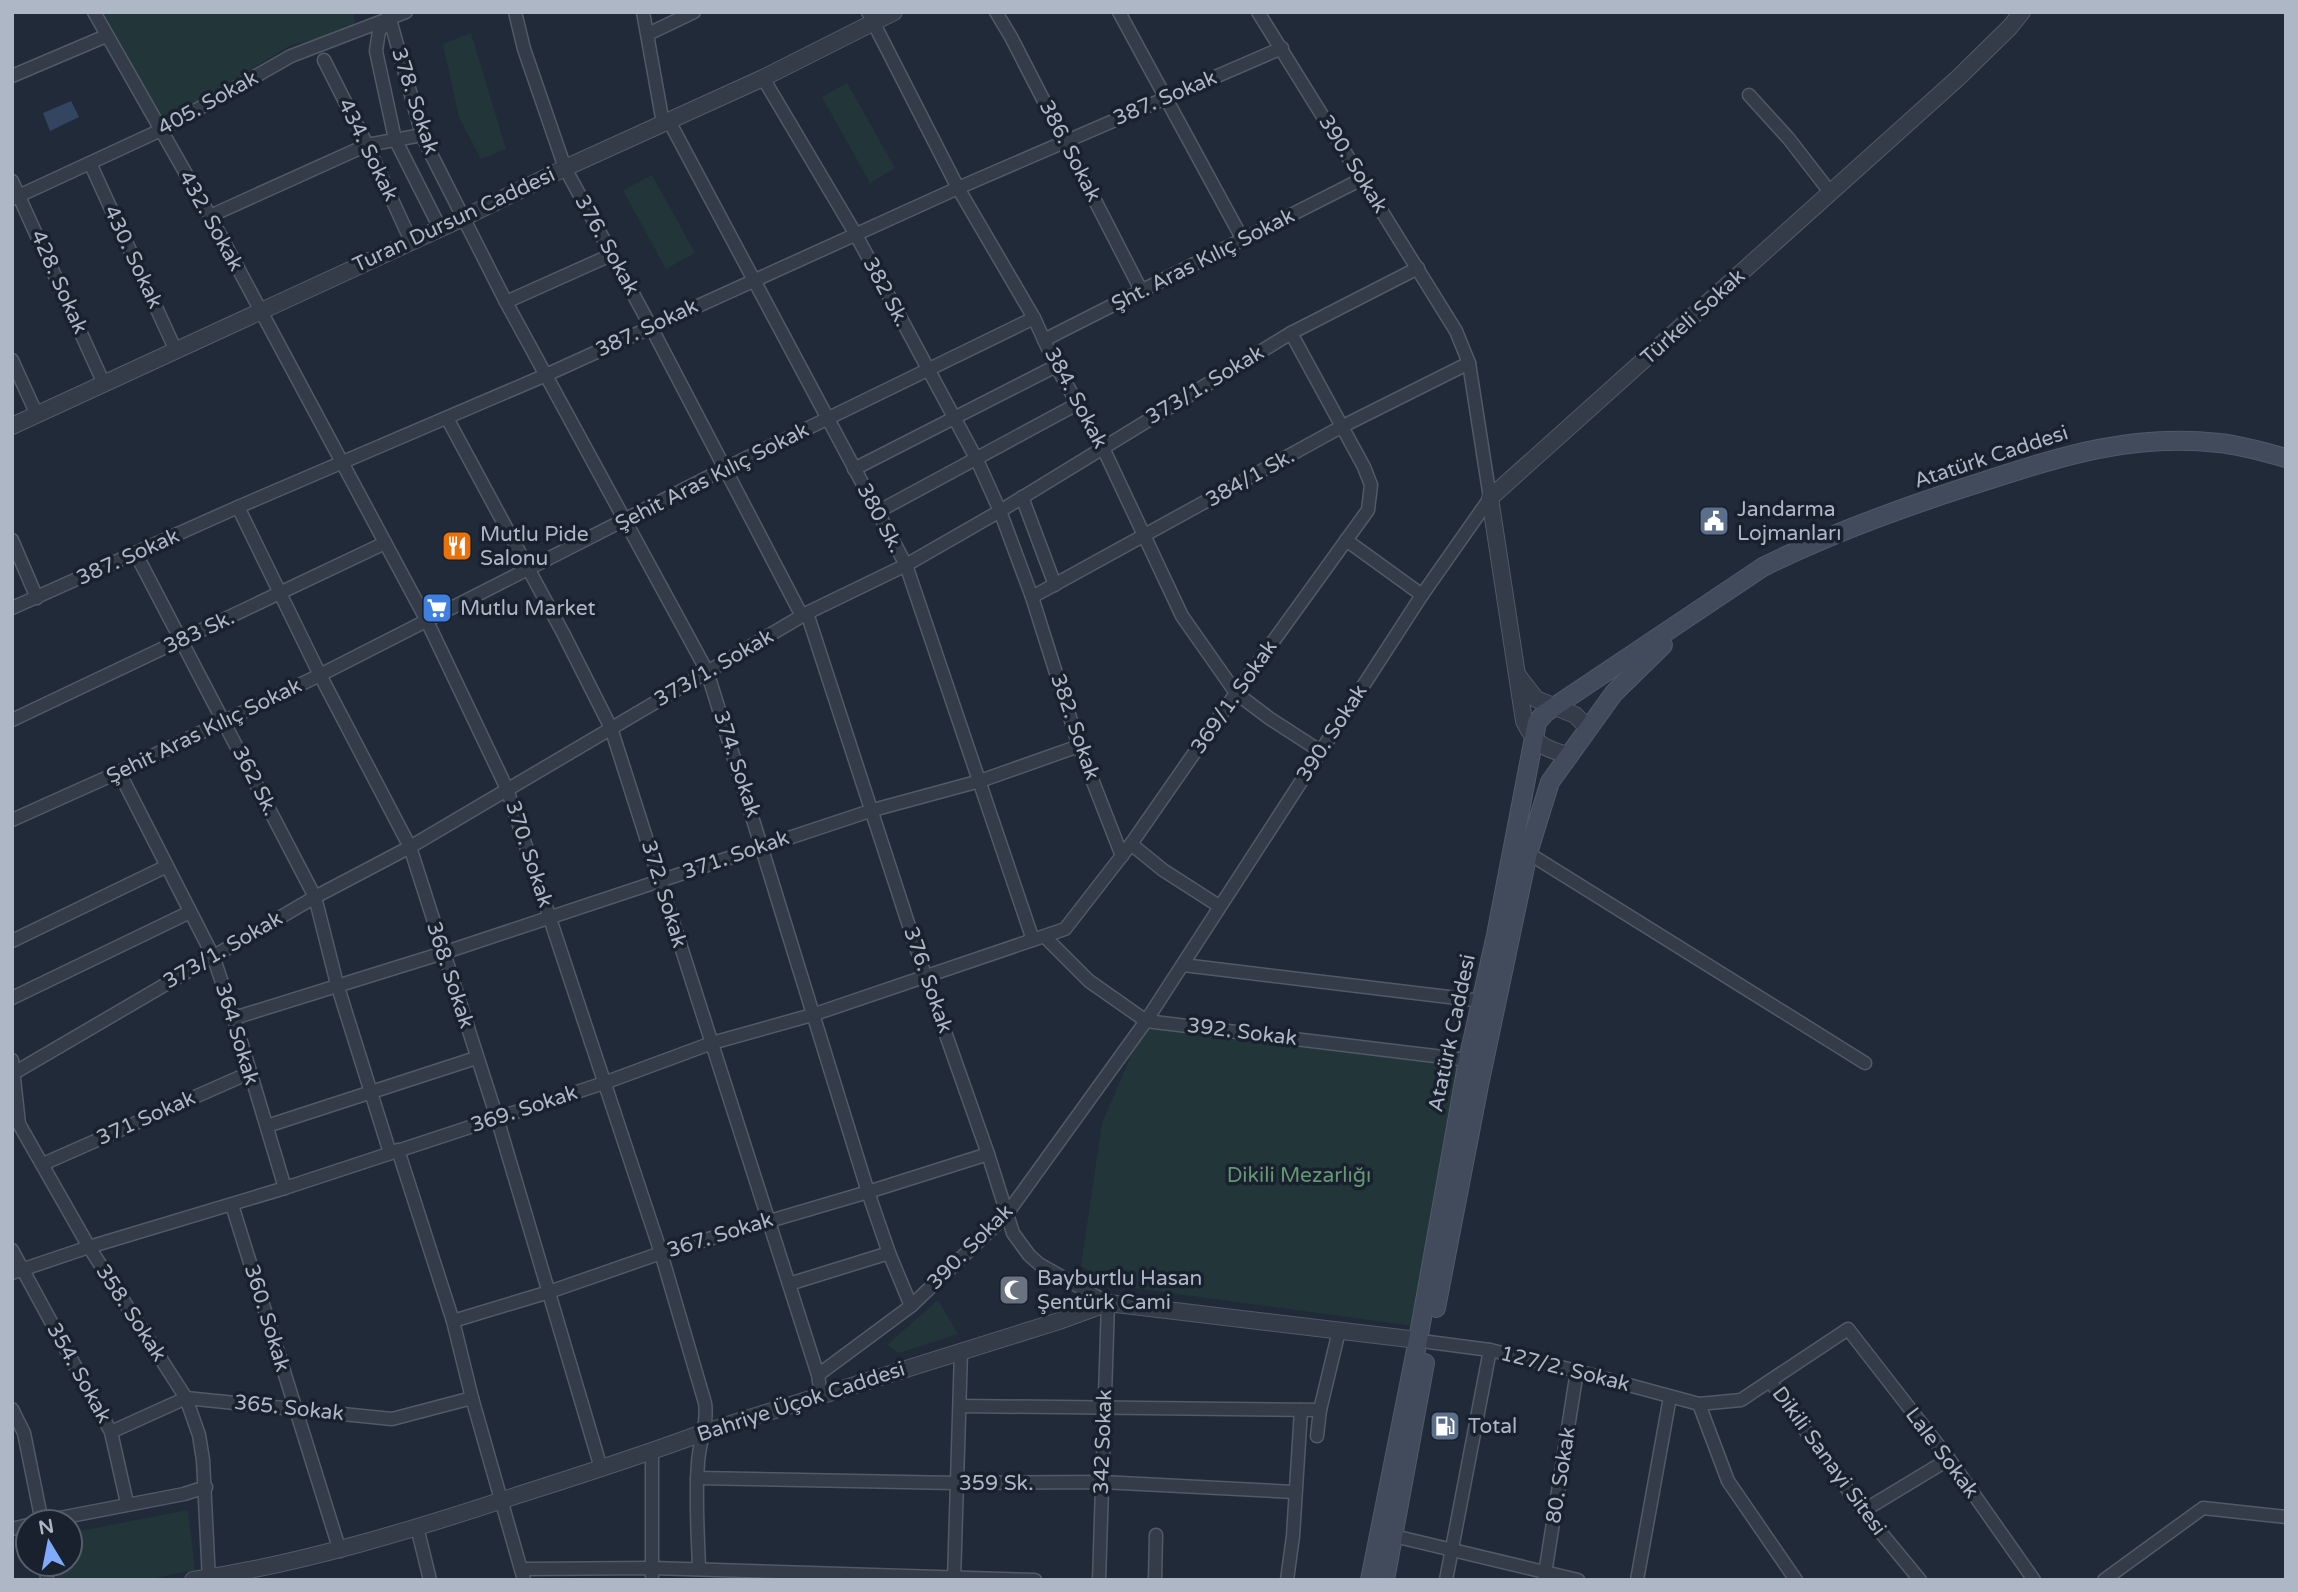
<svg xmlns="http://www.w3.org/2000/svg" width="2298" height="1592" viewBox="0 0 2298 1592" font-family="'Varela Round',sans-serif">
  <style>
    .green { fill: #22363a }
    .water { fill: #334561 }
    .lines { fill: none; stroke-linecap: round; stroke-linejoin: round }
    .minor-casing { stroke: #515a67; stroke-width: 15 }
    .tertiary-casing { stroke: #515a67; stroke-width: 18 }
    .secondary-casing { stroke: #515a67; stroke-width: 20 }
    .minor { stroke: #343c49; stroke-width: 12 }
    .tertiary { stroke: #343c49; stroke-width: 16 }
    .secondary { stroke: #424b5c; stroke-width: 18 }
    .labels { text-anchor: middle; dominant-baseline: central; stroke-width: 7; stroke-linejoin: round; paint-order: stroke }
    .street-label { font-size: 21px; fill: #aeb7c6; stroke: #19212e }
    .poi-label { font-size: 21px; fill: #aeb7c6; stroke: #19212e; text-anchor: start }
    .park-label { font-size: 21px; fill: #659772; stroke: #19212e }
  </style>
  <rect width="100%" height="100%" fill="#202a39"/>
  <g class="green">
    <polygon points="104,12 354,12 355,29 291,45 163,123"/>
    <polygon points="471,33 506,149 481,159 459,117 443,44"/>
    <polygon points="847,83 895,168 870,183 822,97"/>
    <polygon points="652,175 695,253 666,269 623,190"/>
    <polygon points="1146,1021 1461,1059 1414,1326 1112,1285 1081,1266 1102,1123"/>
    <polygon points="938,1300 958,1334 899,1353 887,1345"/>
    <polygon points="188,1510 195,1570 145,1580 57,1580 54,1564 70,1564 70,1533"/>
  </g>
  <polygon class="water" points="71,101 79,117 50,131 43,113"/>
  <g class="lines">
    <g class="minor-casing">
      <g id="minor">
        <path d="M 94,12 L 210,216 L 426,619 L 507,789 L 661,1253 L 705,1403 C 708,1425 699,1442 698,1463 C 695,1498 698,1534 699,1569"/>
        <polyline points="388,12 422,135 431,154 506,302 707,671 868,1192 889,1253 911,1306"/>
        <polyline points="515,12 524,49 565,168 651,327 802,616"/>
        <polyline points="643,12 663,123"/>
        <polyline points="868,12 958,188 1034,318 1056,366 1103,448 1182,616 1236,693 1269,718 1320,751"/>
        <polyline points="996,12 1011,37 1142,292"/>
        <polyline points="1119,12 1243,240"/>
        <polyline points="388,22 379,31 376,51 395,139 440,228"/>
        <polyline points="648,34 694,12"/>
        <polyline points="324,60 367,145 411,241"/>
        <polyline points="12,76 106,36"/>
        <polyline points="763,78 855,233 977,460 1000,511 1032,597 1079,746 1122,856"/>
        <polyline points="1749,95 1789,139 1830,192"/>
        <polyline points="669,121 906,565 1033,940"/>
        <polyline points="90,163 176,351"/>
        <polyline points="12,181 104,384"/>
        <polyline points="12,199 161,130 291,56 406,12"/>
        <polyline points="210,216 367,145 422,135"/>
        <polyline points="506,302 611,255"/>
        <polyline points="1044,340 1362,179"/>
        <polyline points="12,360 37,415"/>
        <polyline points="447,418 563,633 611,728 818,1375 821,1395"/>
        <polyline points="854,469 1056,366"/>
        <polyline points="1022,497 1055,585"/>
        <polyline points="238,507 320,675 410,847 497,1118 601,1468"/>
        <polyline points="879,511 1079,403"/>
        <polyline points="12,540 37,598"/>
        <polyline points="1346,540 1422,595"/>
        <polyline points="136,554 315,897 337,984 390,1153"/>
        <polyline points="1032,597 1341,427 1469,363"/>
        <polyline points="12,608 238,507 546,375 958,188 1282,48"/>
        <polyline points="807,613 926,978 988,1154 1013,1233 1029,1255 1039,1264 1108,1303 1099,1580"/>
        <polyline points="12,720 385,543"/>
        <polyline points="119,772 213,956 234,1018 285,1188"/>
        <polyline points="12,820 119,772 320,675 726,468 1034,318"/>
        <polyline points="1131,844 1163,870 1219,906"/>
        <polyline points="1528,853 1865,1063"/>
        <polyline points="1045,937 1089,981 1146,1021 1468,1060"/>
        <polyline points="12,941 167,866"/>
        <polyline points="1183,965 1482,1001"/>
        <polyline points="12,998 190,912"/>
        <polyline points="234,1018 443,953 873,810 980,781 1079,746"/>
        <polyline points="12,1060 19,1124 89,1247 186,1398 199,1435 203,1460 209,1580"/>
        <polyline points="14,1073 315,897 410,847 807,613 906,565 1000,511 1291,333 1418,268"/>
        <polyline points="267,1126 476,1058"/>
        <polyline points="398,1150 453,1321 472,1398 524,1580"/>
        <polyline points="43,1164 249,1073"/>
        <polyline points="232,1205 340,1551"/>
        <polyline points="12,1250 111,1432 127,1503"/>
        <polyline points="12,1273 89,1247 285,1188 604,1083 712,1043 812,1015 1065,929 1131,844 1236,693 1368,510 1371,485 1364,467 1291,333"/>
        <polyline points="789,1284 889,1253"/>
        <polyline points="453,1321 549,1292 661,1253 868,1192 988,1154"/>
        <polyline points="1429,1342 1490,1350 1577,1371 1699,1404 1741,1400 1848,1329 1949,1459 2034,1580"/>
        <polyline points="818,1375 911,1306 1006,1215 1146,1021 1422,595 1490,498 1469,363 1456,331 1258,12"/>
        <polyline points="1770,1381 1863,1511 1920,1580"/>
        <polyline points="1699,1404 1728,1481 1796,1580"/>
        <polyline points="960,1406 1320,1410 1339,1331"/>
        <polyline points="12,1409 24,1433 42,1522"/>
        <polyline points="111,1432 186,1398 392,1419 472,1398"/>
        <polyline points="1317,1436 1320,1410"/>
        <polyline points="652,1451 652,1580"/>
        <polyline points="697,1478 956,1483 1102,1482 1294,1492"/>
        <polyline points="1863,1511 1949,1459"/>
        <polyline points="39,1522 184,1494 206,1487"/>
        <polyline points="417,1527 430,1580"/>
        <polyline points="12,1529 28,1525"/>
        <polyline points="1394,1536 1578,1580"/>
        <polyline points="46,1564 47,1580"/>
        <polyline points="521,1569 652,1568 1035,1580"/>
        <polyline points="954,1580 961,1351"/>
        <polyline points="1155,1580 1156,1535"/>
        <polyline points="1287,1580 1293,1536 1301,1410"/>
        <polyline points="1446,1580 1490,1350"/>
        <polyline points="1544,1580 1577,1371"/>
        <polyline points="1637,1580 1670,1397"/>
        <polyline points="2104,1580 2203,1508 2286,1517"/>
      </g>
    </g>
    <g class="tertiary-casing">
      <g id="tertiary">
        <polyline points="12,426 463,218 565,168 763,78 894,12"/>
        <polyline points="1519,677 1536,699 1575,715 1588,728"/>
        <path d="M 1570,756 C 1544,748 1536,746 1524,721 L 1490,498 L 1958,78 L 2010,27 L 2022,12"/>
        <path d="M 193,1580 C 305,1563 412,1530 518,1495 C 581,1475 643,1455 705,1432 L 1059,1321 L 1108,1303 L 1418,1340"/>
      </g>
    </g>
    <g class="secondary-casing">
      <g id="secondary">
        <polyline points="1436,1308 1479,1085 1528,853 1550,782 1614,693 1663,645"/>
        <path d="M 1370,1580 L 1418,1340 L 1468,1060 L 1496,935 L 1537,722 L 1545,713 L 1763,567 C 1827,535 1893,511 1960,489 C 2048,461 2124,432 2219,443 C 2241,445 2264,452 2286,458"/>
        <polyline points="1385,1580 1425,1363"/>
      </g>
    </g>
    <use href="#minor" class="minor"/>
    <use href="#tertiary" class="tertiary"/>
    <use href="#secondary" class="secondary"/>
  </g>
  <defs>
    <g id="civic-square" transform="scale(1.575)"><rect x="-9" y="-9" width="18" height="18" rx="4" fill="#5c6f8a" stroke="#19212e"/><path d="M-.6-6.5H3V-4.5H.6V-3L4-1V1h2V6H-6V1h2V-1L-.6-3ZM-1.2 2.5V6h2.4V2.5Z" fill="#fff"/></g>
    <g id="restaurant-square" transform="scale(1.575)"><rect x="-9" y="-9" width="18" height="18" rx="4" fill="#e8710a" stroke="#19212e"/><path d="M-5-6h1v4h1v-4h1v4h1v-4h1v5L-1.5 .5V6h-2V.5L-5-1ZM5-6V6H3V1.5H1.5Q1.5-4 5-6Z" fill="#fff"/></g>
    <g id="supermarket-square" transform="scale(1.575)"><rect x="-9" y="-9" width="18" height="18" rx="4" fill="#3f7fe0" stroke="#19212e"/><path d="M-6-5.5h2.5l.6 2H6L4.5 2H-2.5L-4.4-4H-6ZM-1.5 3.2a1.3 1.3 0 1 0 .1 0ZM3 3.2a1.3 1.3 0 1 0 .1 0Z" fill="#fff"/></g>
    <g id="mosque-square" transform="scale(1.575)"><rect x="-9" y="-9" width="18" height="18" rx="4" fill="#6b7280" stroke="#19212e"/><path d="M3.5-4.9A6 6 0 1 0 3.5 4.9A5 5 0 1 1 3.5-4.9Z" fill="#fff"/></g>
    <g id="fuel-square" transform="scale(1.575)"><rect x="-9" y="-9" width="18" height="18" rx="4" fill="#5c6f8a" stroke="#19212e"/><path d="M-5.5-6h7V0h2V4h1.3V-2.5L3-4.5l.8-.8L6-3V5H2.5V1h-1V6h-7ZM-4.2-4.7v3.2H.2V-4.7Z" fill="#fff"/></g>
  </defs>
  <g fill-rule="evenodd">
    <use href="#civic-square" x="1714" y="521"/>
    <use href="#restaurant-square" x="457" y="546"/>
    <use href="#supermarket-square" x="437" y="608"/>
    <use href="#mosque-square" x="1014" y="1290"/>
    <use href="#fuel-square" x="1445" y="1426"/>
  </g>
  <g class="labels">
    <g class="street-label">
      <text transform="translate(1165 98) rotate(-23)">387. Sokak</text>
      <text transform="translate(415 101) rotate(72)">378. Sokak</text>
      <text transform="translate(208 103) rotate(-29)">405. Sokak</text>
      <text transform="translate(368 150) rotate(64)">434. Sokak</text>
      <text transform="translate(1070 151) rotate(63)">386. Sokak</text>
      <text transform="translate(1353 164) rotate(58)">390. Sokak</text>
      <text transform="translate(454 220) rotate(-25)">Turan Dursun Caddesi</text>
      <text transform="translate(211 221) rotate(61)">432. Sokak</text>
      <text transform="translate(607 245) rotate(61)">376. Sokak</text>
      <text transform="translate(133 257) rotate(65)">430. Sokak</text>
      <text transform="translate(1203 260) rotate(-27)">Şht. Aras Kılıç Sokak</text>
      <text transform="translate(59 282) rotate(66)">428. Sokak</text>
      <text transform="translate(886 292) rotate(62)">382 Sk.</text>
      <text transform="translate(1693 317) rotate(-42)">Türkeli Sokak</text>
      <text transform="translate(647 328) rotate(-25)">387. Sokak</text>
      <text transform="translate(1205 385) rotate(-31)">373/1. Sokak</text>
      <text transform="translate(1076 398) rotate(62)">384. Sokak</text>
      <text transform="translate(1991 457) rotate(-18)">Atatürk Caddesi</text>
      <text transform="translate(712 477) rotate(-27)">Şehit Aras Kılıç Sokak</text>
      <text transform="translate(1250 478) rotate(-29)">384/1 Sk.</text>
      <text transform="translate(880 518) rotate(62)">380 Sk.</text>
      <text transform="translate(128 557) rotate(-24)">387. Sokak</text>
      <text transform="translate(199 632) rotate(-25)">383 Sk.</text>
      <text transform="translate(714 668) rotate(-30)">373/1. Sokak</text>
      <text transform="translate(1234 697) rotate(-55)">369/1. Sokak</text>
      <text transform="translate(1075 727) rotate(71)">382. Sokak</text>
      <text transform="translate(204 731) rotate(-26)">Şehit Aras Kılıç Sokak</text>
      <text transform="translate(1332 733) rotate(-57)">390. Sokak</text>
      <text transform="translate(737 764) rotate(72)">374. Sokak</text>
      <text transform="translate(255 781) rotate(63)">362 Sk.</text>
      <text transform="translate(529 854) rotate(72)">370. Sokak</text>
      <text transform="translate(736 855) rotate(-19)">371. Sokak</text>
      <text transform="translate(664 894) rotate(73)">372. Sokak</text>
      <text transform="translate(223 950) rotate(-30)">373/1. Sokak</text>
      <text transform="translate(450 975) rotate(72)">368. Sokak</text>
      <text transform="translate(928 980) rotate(71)">376. Sokak</text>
      <text transform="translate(1242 1032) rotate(7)">392. Sokak</text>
      <text transform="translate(1452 1033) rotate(-78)">Atatürk Caddesi</text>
      <text transform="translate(237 1034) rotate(73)">364 Sokak</text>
      <text transform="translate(524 1109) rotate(-18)">369. Sokak</text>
      <text transform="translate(146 1118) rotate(-24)">371 Sokak</text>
      <text transform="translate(720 1235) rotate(-17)">367. Sokak</text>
      <text transform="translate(970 1247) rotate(-45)">390. Sokak</text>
      <text transform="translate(131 1313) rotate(57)">358. Sokak</text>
      <text transform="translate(267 1318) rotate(73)">360. Sokak</text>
      <text transform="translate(1565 1369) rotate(14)">127/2. Sokak</text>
      <text transform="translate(79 1373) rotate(61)">354. Sokak</text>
      <text transform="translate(801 1402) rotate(-18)">Bahriye Üçok Caddesi</text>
      <text transform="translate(289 1408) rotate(6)">365. Sokak</text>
      <text transform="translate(1103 1442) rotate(-88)">342 Sokak</text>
      <text transform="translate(1942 1453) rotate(53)">Lale Sokak</text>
      <text transform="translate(1829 1461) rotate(54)">Dikili Sanayi Sitesi</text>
      <text transform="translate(1561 1475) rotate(-81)">80. Sokak</text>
      <text x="996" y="1483">359 Sk.</text>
    </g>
    <g class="poi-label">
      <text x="1737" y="509">Jandarma<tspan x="1737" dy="24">Lojmanları</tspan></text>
      <text x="480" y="534">Mutlu Pide<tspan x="480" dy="24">Salonu</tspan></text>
      <text x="460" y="608">Mutlu Market</text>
      <text x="1037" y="1278">Bayburtlu Hasan<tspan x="1037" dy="24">Şentürk Cami</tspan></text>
      <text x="1468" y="1426">Total</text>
    </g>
    <g class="park-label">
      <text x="1299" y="1175">Dikili Mezarlığı</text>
    </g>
  </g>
  <rect width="2298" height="1592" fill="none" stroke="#aeb7c6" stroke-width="28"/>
  <g transform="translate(49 1543) rotate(350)"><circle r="33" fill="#19212e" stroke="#555d6b" stroke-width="2"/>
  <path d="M0-5L12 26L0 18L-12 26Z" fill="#7fabfa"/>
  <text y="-10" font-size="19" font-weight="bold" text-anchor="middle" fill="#aeb7c6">N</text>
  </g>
</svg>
